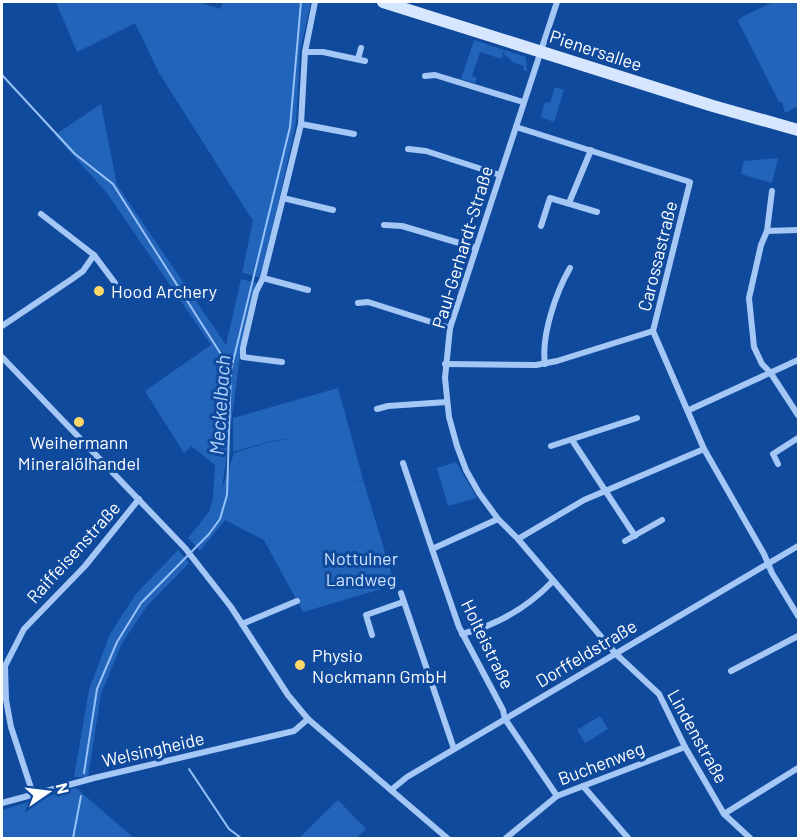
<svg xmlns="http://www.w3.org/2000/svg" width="800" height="840" viewBox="0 0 800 840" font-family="Barlow,sans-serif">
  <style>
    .green { fill: #2364bb }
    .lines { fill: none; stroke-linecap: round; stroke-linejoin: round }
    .stream { stroke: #97c2f8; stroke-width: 2 }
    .minor { stroke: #a5c7f5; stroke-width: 6 }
    .secondary { stroke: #d6e6fe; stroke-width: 12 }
    .poi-dot { fill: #ffd769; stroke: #104a9d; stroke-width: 2 }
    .labels { text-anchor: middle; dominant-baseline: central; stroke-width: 6; stroke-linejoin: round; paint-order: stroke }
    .street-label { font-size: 18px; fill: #fff; stroke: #104a9d }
    .poi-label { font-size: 18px; fill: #fff; stroke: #104a9d; text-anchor: start }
    .park-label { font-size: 18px; fill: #cee3fe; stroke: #104a9d }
    .water-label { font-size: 20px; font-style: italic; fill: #b2d2fb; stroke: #104a9d }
  </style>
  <rect width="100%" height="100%" fill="#104a9d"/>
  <g class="green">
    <polygon points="56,2 199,2 220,9 223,2 311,2 300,51 296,123 262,278 242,273 253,221 159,73 135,23 77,52"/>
    <polygon points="773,2 798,2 798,106 785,113 782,102 779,102 738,21 742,17"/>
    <polygon points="474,40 504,50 502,59 480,52 472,76 477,78 475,83 461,79"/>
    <polygon points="505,50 526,57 527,71 523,70 524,66 513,62 504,54"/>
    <polygon points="555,87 564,90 554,122 541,117 545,102 550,103"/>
    <polygon points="101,104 117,185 226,345 241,279 257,283 242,342 222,489 234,453 270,442 294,438 271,441 233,452 233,418 338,388 363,479 353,484 363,480 395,585 303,612 264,540 225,520 200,551 188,538 209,512 213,498 215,465 191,446 184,453 145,391 211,345 107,193 55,135"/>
    <polygon points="778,158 772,183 741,174 744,161"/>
    <polygon points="456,462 477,498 448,506 437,468"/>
    <polygon points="178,550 189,563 147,606 122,643 101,694 88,777 74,777 89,690 110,634 136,594"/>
    <polygon points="600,716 608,729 585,743 577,730"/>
    <polygon points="76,788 134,838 2,838 2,810"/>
    <polygon points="338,800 366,829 356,838 299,838"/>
  </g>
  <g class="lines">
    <g class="stream">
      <polyline points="2,75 75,154 113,184 231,370"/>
      <polyline points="189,769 229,829 241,838"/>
      <polyline points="84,773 97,689 117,642 141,603 209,534 220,519 227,495 231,370 290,127 301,2"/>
      <polyline points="73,838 81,796"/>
    </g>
    <g class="minor">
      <polyline points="557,2 450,328 445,378 449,417 457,446 466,470 479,493 498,519 518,539 615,653 659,694 685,747 724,814 750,838"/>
      <polyline points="305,52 323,52 365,61"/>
      <polyline points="358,59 361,48"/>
      <polyline points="425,76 435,75 523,102"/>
      <polyline points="301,124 354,134"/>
      <polyline points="516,127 690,182 653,331 704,449 764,554 772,573 798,616"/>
      <polyline points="408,149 426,151 500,175"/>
      <polyline points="772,191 767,231 761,245 749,298 754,347 762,364 770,372 798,415"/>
      <polyline points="283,198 333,210"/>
      <polyline points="569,203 591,150"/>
      <polyline points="41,214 94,255 115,283"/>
      <polyline points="384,225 402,226 476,248"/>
      <polyline points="541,226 550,198 597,212"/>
      <polyline points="767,231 798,230"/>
      <polyline points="263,278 308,290"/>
      <polyline points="358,303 368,302 450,328"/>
      <polyline points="2,326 72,279 83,271 94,255"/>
      <polyline points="2,357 185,548 231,607 288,695 308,719 447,838"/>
      <polyline points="282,362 243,357 243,348 256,292 263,278 283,198 301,124 305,52 315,2"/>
      <polyline points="445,364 536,365 557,361 653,331"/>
      <path d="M 545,364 C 541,336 556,292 570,268"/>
      <polyline points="377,409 388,406 447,402"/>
      <polyline points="689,410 798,360"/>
      <polyline points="572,440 635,536"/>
      <polyline points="551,446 637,418"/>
      <polyline points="403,463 432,549"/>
      <polyline points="778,464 773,454 798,438"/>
      <polyline points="498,519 432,549 459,627 503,710 505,719 557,796"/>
      <polyline points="518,539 584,500 704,449"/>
      <polyline points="625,541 662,520"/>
      <polyline points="401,593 454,749"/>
      <polyline points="242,624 297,601"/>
      <path d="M 462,634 C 498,625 528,607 553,581"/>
      <polyline points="372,635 366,615 403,602"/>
      <polyline points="731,671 798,636"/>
      <polyline points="583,786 628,838"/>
      <polyline points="391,790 407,777 798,546"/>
      <polyline points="33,794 11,727 6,700 5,666 24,629 85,566 139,499"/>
      <polyline points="2,803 94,778 294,731 308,719"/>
      <polyline points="724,814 798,768"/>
      <polyline points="506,838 557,796 685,747"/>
    </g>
    <polyline class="secondary" points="383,2 713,106 798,130"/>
  </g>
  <g class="poi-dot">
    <circle cx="99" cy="291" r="6"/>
    <circle cx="79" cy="422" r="6"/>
    <circle cx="300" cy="665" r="6"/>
  </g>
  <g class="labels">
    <g class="street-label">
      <text transform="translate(596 50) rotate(18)">Pienersallee</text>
      <text transform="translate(462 247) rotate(-73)">Paul-Gerhardt-Straße</text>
      <text transform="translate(657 256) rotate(-76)">Carossastraße</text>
      <text transform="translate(73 552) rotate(-48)">Raiffeisenstraße</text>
      <text transform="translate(488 644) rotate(64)">Holteistraße</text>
      <text transform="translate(586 653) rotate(-31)">Dorffeldstraße</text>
      <text transform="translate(698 736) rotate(61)">Lindenstraße</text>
      <text transform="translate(153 749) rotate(-13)">Welsingheide</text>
      <text transform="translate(601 763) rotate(-21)">Buchenweg</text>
    </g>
    <g class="poi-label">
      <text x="111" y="291">Hood Archery</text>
      <text x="79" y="442" text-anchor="middle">Weihermann<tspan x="79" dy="21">Mineralölhandel</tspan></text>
      <text x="312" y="655">Physio<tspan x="312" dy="21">Nockmann GmbH</tspan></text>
    </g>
    <g class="park-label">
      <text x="361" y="558">Nottulner<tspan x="361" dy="21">Landweg</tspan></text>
    </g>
    <g class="water-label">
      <text transform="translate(219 405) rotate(-86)">Meckelbach</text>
    </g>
  </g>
  <rect width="800" height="840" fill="none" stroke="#ffffff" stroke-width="6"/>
  <g transform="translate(48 792) rotate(76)" stroke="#104a9d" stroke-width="4.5" paint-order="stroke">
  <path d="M0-4.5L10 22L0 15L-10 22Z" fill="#ffffff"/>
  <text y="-9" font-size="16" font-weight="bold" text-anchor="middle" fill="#ffffff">N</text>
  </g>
</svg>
